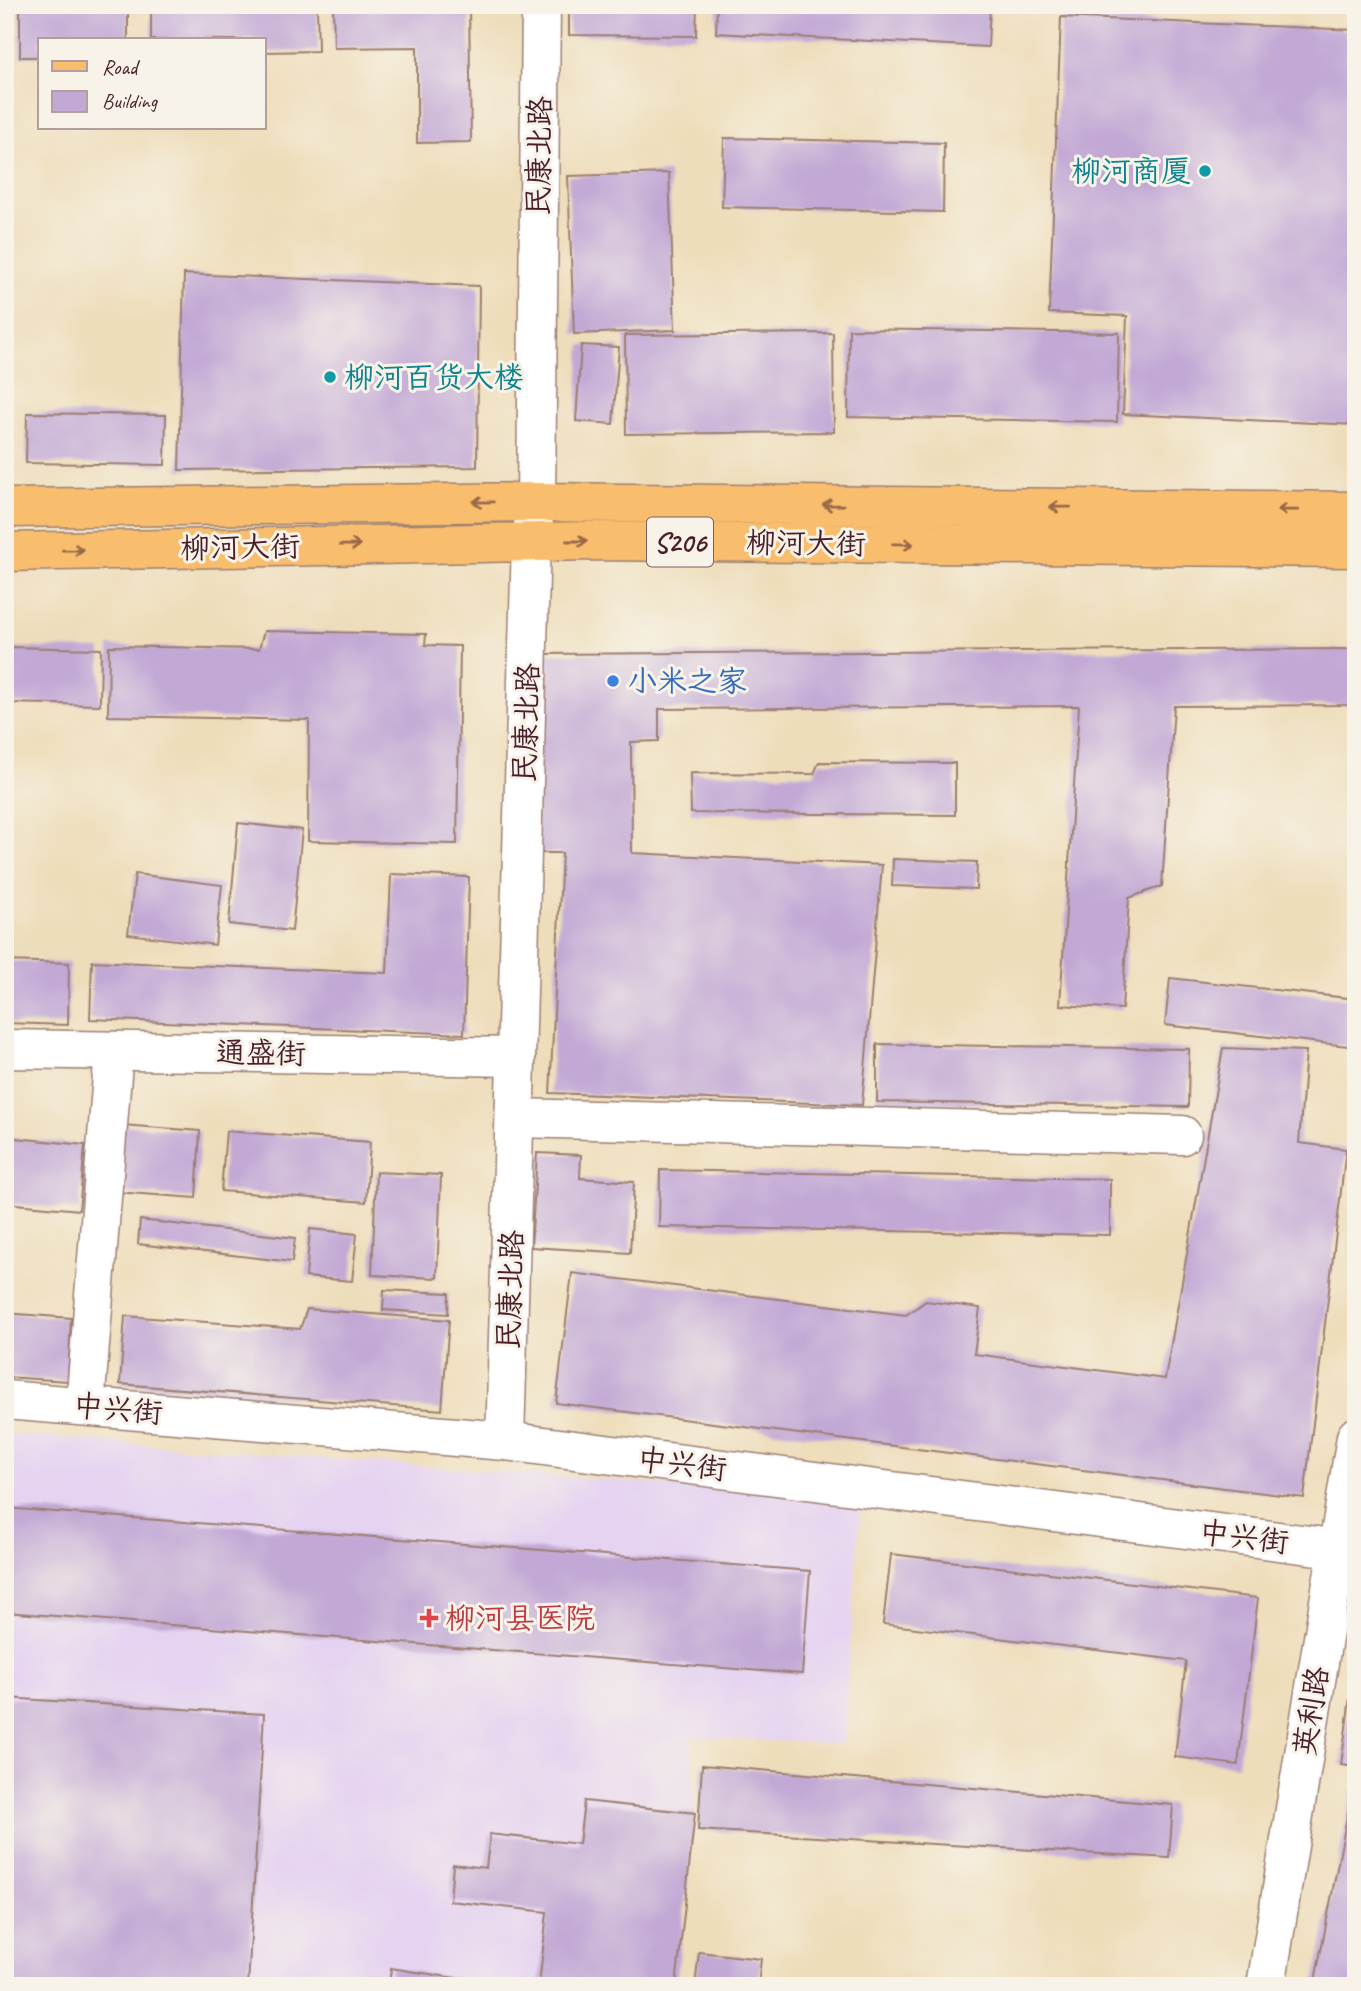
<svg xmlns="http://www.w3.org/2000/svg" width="1361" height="1991" viewBox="0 0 1361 1991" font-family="Caveat,'LXGW WenKai TC',sans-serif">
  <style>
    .built { fill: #e5d3f1 }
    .building { fill: #c2a9d5 }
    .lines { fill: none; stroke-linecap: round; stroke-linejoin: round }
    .minor-casing { stroke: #9c7e72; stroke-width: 41 }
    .major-casing { stroke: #9c7e72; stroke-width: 41 }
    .minor { stroke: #fff; stroke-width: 38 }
    .major { stroke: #f9be6d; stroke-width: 38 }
    .oneway { stroke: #996749 }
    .culture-dot { fill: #0f9aa8; stroke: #f7f3e8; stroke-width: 2.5 }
    .shop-dot { fill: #3f7fe0; stroke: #f7f3e8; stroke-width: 2.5 }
    .health-dot { fill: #e0444e; stroke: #f7f3e8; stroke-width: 2.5 }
    .labels { text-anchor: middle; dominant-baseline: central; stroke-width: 6; stroke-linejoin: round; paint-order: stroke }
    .shield { fill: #f7f3e8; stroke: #7e5f64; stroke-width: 2 }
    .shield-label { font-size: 28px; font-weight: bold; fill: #4a1f2b }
    .street-label { font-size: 30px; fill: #4a1f2b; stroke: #f7f3e8 }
    .culture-label { font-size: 30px; fill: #0d838f; stroke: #f7f3e8; text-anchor: end }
    .shop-label { font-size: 30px; fill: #366cbe; stroke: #f7f3e8; text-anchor: start }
    .health-label { font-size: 30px; fill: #be3a42; stroke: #f7f3e8; text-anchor: start }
  </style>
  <rect width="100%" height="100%" fill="#f7f3e8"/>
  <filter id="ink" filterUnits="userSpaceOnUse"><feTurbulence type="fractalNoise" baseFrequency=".0143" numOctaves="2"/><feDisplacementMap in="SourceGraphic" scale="14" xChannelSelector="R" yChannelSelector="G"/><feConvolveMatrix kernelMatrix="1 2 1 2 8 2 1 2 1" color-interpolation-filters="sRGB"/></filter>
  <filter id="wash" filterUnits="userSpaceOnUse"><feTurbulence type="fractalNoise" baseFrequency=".00686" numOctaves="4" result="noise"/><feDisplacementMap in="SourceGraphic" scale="28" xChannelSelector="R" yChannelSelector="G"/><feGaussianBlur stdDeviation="1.57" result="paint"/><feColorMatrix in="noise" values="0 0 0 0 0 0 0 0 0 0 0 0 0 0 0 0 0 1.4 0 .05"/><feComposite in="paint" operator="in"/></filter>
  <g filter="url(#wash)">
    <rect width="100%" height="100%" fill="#eeddba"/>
    <polygon class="built" points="5,1434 861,1500 843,1744 691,1737 695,1813 676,1986 5,1986"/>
    <g id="blocks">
      <g class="building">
        <polygon points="20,5 128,5 128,40 40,40 40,57 20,57"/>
        <polygon points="151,5 317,5 318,51 264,52 264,40 151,40"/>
        <polygon points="333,5 469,5 471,142 417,143 417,47 334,48"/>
        <polygon points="569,5 697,5 696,36 569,35"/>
        <polygon points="717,5 990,5 988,47 716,33"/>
        <polygon points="1061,17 1356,30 1356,425 1123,414 1127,316 1049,313"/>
        <polygon points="724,138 944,143 943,212 722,207"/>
        <polygon points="669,173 675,330 574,334 568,176"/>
        <polygon points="184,274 479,286 477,467 179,470"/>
        <polygon points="849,329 1119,333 1117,422 848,417"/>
        <polygon points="833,333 834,432 626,434 625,335"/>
        <polygon points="581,345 619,347 613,424 576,421"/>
        <polygon points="27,413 166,415 165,465 26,463"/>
        <polygon points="264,631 426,634 425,645 460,646 457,844 308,841 309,720 108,716 109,646 259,649"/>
        <polygon points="5,647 101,649 100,705 5,703"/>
        <polygon points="1356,649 1356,705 1174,706 1162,886 1129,898 1122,1009 1060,1005 1079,706 659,709 659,741 631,742 632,853 882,865 862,1105 550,1093 562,853 537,853 535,654"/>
        <polygon points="819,762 955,763 955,815 691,813 690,773 814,774"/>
        <polygon points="238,823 302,830 292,931 229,924"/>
        <polygon points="893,859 977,862 976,889 892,886"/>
        <polygon points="135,874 222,885 215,945 128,934"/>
        <polygon points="391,874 469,877 464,1034 90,1019 92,961 387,973"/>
        <polygon points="5,961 69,963 68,1025 5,1023"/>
        <polygon points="1170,978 1356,999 1356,1047 1165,1025"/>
        <polygon points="877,1044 1189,1049 1188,1107 877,1102"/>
        <polygon points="1223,1048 1306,1051 1299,1143 1346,1149 1304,1498 556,1403 572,1273 906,1315 926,1301 980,1308 974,1354 1165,1379"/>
        <polygon points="121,1125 200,1131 196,1198 116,1192"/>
        <polygon points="226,1131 370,1142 366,1202 221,1191"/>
        <polygon points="5,1137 85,1145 79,1210 5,1203"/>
        <polygon points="537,1153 581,1155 580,1178 634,1182 630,1253 531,1247"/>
        <polygon points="660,1170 1110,1179 1110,1235 659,1227"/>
        <polygon points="376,1172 441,1175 437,1278 372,1275"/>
        <polygon points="140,1220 295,1238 292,1262 138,1244"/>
        <polygon points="310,1229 357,1234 352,1281 306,1277"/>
        <polygon points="384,1290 449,1293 448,1314 383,1310"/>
        <polygon points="307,1309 449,1320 442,1410 120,1384 125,1316 300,1329"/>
        <polygon points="5,1313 71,1318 68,1381 5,1377"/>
        <polygon points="5,1508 810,1571 802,1674 5,1612"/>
        <polygon points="891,1554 1258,1598 1238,1765 1175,1757 1186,1661 883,1624"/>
        <polygon points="1354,1667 1356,1667 1356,1767 1341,1765"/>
        <polygon points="5,1698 264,1714 248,1986 5,1986"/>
        <polygon points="702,1765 1173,1805 1169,1858 698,1830"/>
        <polygon points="1353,1786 1356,1786 1356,1986 1314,1986"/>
        <polygon points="584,1801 695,1813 676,1986 539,1986 547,1912 450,1901 453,1864 486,1868 490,1834 579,1844"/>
        <polygon points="699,1952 761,1959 758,1986 695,1986"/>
        <polygon points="391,1968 468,1980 467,1986 389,1986"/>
      </g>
    </g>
  </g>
  <g filter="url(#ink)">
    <use href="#blocks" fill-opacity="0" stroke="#9c7e72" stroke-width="2"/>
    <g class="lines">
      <g class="minor-casing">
        <g id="minor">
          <polyline points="5,1049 516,1057"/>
          <polyline points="515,1118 1182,1135"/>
          <polyline points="5,1400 505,1441 1356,1551"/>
          <polyline points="85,1406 114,1051"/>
          <polyline points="505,1441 531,541 536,502 541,5"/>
          <polyline points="1266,1986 1356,1437"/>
        </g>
      </g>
      <g class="major-casing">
        <g id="major">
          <polyline points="5,508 536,502 1356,511"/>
          <polyline points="5,552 590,541 1356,548"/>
        </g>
      </g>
      <use href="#minor" class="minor"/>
      <use href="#major" class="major"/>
    </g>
    <defs><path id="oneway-shaft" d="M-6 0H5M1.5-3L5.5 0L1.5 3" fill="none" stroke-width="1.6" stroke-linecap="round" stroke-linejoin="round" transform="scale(1.75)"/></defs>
    <g class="oneway">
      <use href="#oneway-shaft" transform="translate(483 502) rotate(179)"/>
      <use href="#oneway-shaft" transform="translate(833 505) rotate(-179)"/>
      <use href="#oneway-shaft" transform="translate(1060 507) rotate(-179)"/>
      <use href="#oneway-shaft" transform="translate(1288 510) rotate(-179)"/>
      <use href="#oneway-shaft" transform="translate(577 541)"/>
      <use href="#oneway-shaft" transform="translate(903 544) rotate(1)"/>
      <use href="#oneway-shaft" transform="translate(350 545) rotate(-1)"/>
      <use href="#oneway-shaft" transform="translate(73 550) rotate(-1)"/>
    </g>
  </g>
  <g class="culture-dot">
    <circle cx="1205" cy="171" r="7"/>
    <circle cx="330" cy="377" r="7"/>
  </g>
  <circle class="shop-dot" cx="613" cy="681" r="7"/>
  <path class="health-dot" d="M425.5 1607.5h7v7h7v7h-7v7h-7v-7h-7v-7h7z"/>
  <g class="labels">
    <rect class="shield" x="647" y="517.5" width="66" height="49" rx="5"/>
    <g class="shield-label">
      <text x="680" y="542">S206</text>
    </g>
    <g class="street-label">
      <text transform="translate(539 156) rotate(-89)">民康北路</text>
      <text transform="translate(806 543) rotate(1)">柳河大街</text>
      <text transform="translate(240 547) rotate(-1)">柳河大街</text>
      <text transform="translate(526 723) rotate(-88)">民康北路</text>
      <text transform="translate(261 1053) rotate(1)">通盛街</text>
      <text transform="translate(510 1290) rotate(-88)">民康北路</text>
      <text transform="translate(118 1409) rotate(5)">中兴街</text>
      <text transform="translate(682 1464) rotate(7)">中兴街</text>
      <text transform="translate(1244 1537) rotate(7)">中兴街</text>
      <text transform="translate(1311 1711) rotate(-81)">英利路</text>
    </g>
    <g class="culture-label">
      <text x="1191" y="171">柳河商厦</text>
      <text x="344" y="377" text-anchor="start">柳河百货大楼</text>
    </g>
    <g class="shop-label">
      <text x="627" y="681">小米之家</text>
    </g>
    <g class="health-label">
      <text x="445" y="1618">柳河县医院</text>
    </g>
  </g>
  <rect width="1361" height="1991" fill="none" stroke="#f7f3e8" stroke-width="28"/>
  <rect x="38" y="38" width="228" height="91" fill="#f7f3e8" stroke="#b29e9c" stroke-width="2"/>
  <rect x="52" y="61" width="35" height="10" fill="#f9be6d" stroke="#b29e9c" stroke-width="2"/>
  <text x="102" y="74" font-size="21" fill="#4a1f2b">Road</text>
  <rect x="52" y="91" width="35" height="21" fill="#c2a9d5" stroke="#b29e9c" stroke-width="2"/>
  <text x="102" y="108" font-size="21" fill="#4a1f2b">Building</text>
</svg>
